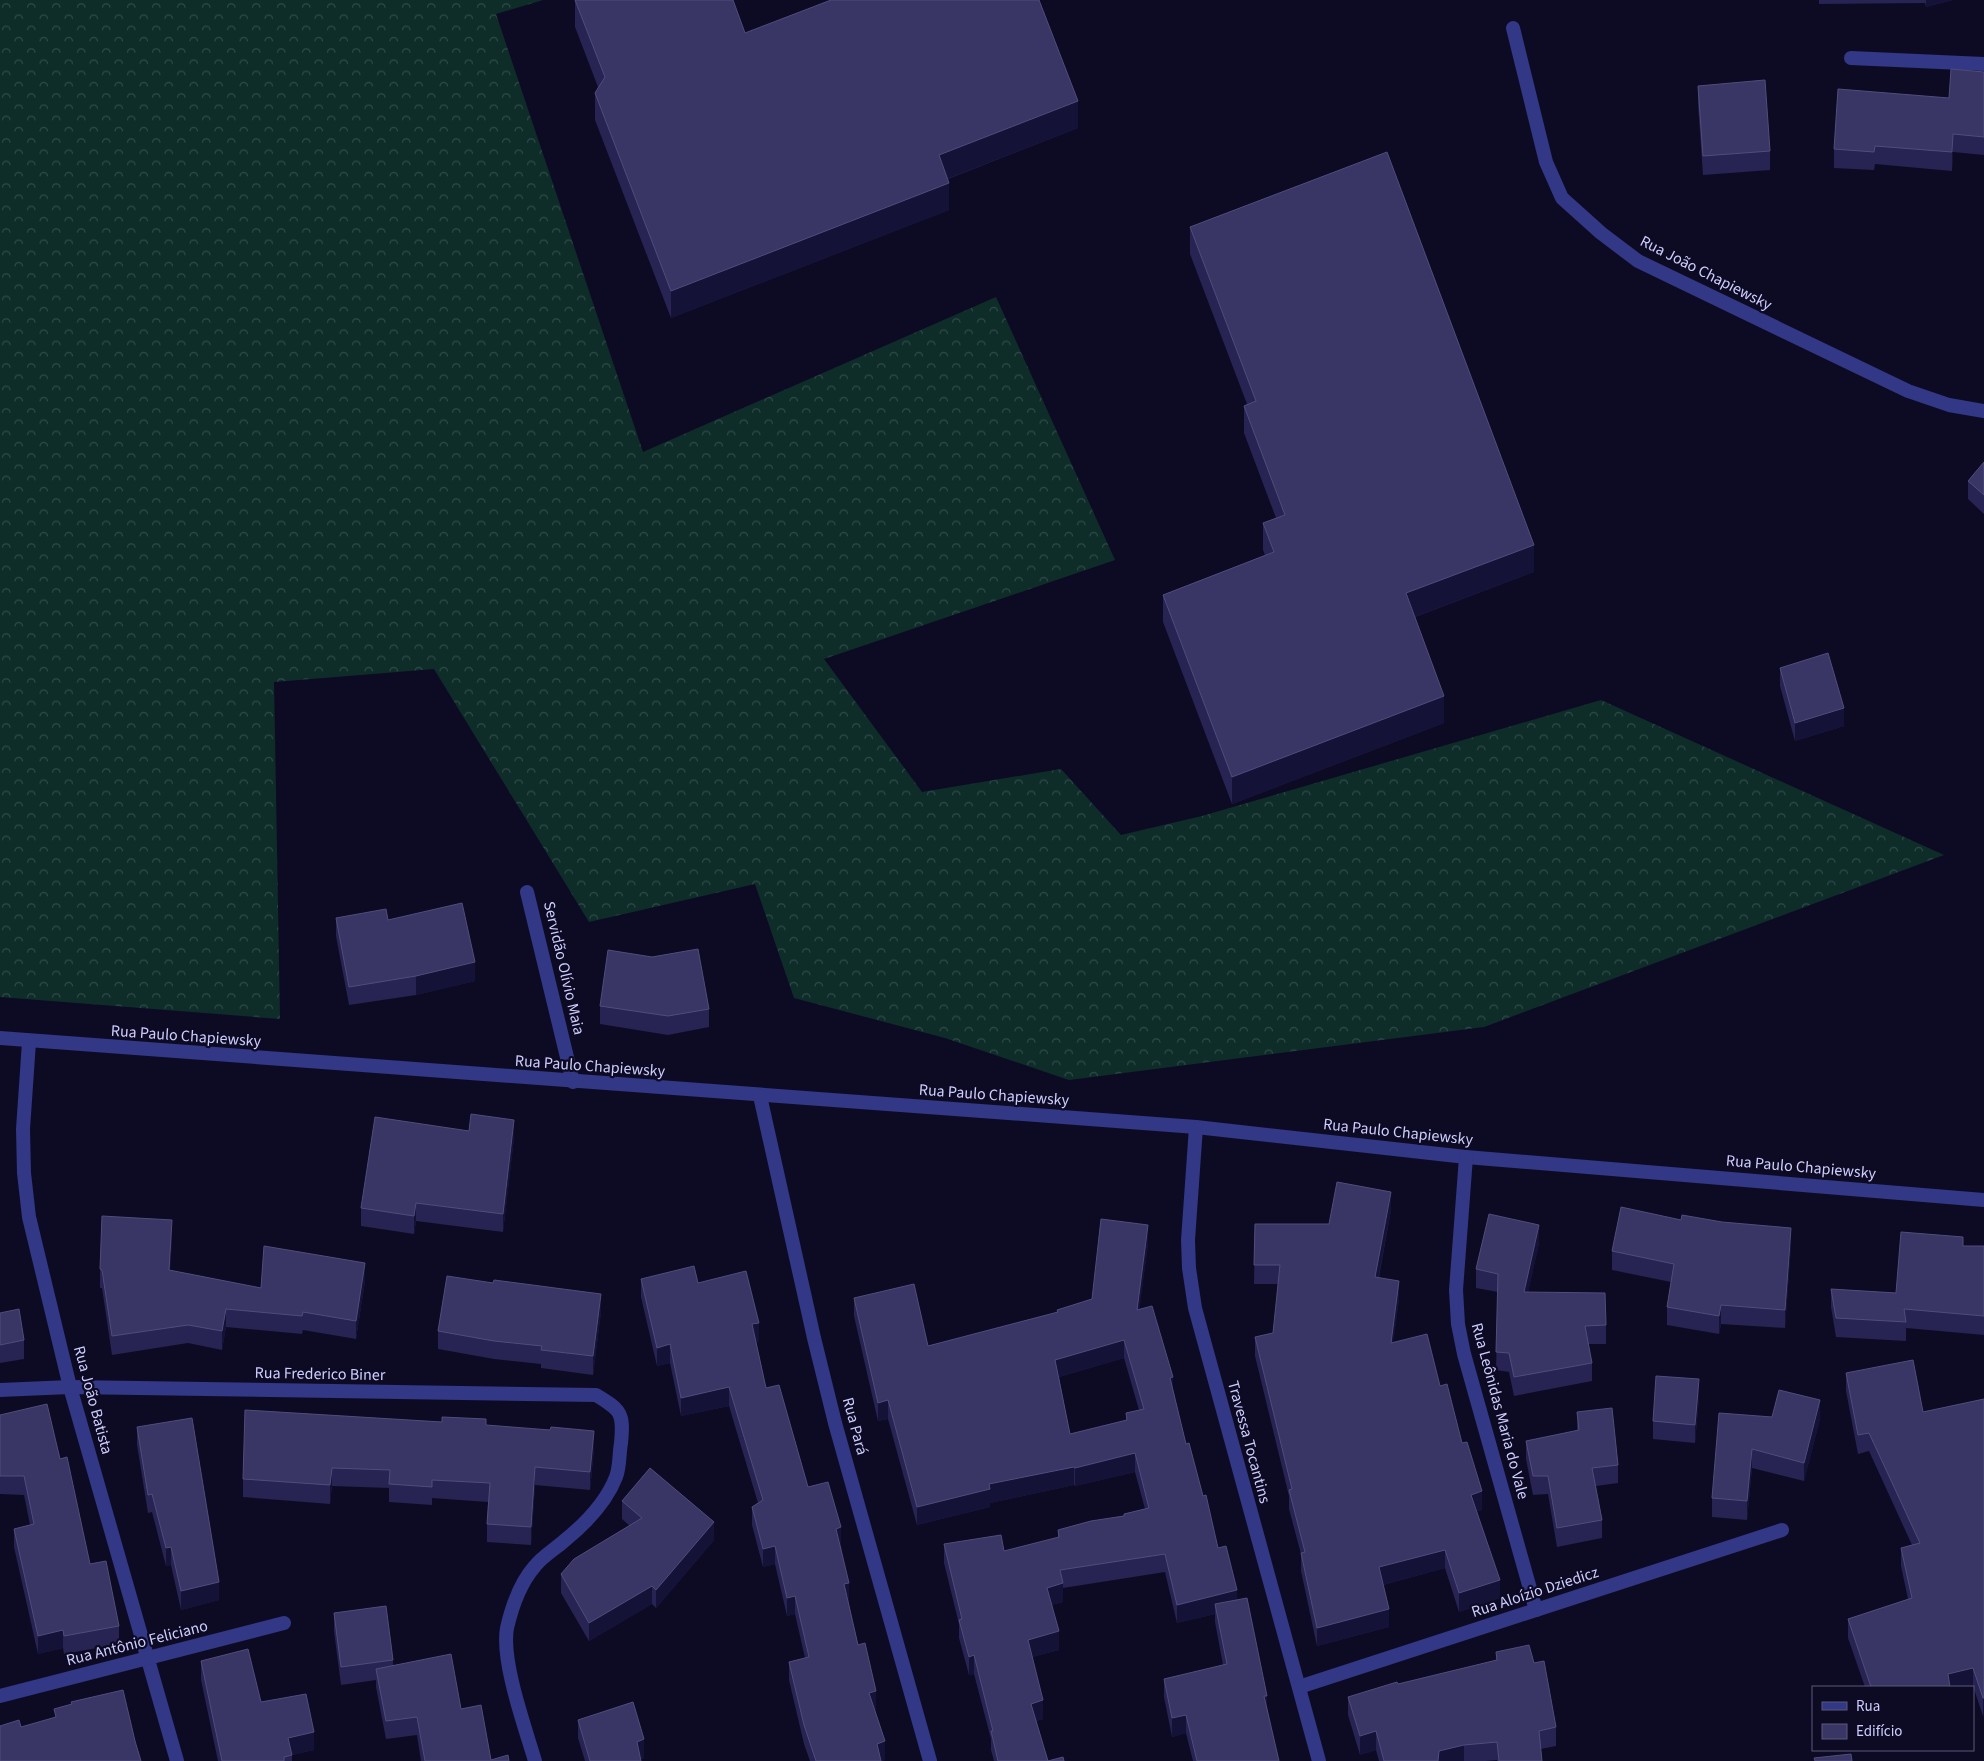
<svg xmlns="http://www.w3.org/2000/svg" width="1984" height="1761" viewBox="0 0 1984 1761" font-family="'Source Sans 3',sans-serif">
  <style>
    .forest { fill: url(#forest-crowns) }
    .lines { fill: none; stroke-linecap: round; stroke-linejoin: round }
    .minor { stroke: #323786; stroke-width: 14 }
    .wall { fill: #272352; fill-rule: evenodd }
    .shaded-wall { fill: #151237 }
    .building { fill: #393565; stroke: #504d7d; fill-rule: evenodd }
    .labels { text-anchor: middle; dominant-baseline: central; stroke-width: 4.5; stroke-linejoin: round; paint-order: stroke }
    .street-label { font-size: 16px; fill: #cecdff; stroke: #0d0b23 }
  </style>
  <defs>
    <pattern id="forest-crowns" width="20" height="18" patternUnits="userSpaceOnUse" patternTransform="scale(1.25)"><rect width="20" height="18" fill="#0e2d29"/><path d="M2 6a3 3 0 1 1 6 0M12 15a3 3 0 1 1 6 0" fill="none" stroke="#304a49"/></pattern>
  </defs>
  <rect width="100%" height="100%" fill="#0d0b23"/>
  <polygon class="forest" points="0,0 543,0 496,14 643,452 996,297 1115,560 824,659 922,792 1061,769 1121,835 1202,816 1601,700 1944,855 1484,1027 1069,1080 945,1038 794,998 755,884 589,922 434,669 274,682 280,1019 0,997"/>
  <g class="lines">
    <g class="minor">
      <polyline points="1513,28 1546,162 1562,198 1601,233 1638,261 1908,391 1949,405 1984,411"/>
      <polyline points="1851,58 1984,64"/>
      <polyline points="527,892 573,1082"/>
      <polyline points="0,1038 1196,1127 1466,1157 1984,1200"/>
      <polyline points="29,1042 23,1129 24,1173 29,1217 70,1387 177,1761"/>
      <polyline points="760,1096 814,1338 835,1423 930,1761"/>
      <polyline points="1196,1127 1188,1240 1189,1268 1195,1308 1319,1761"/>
      <polyline points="1466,1157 1456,1290 1458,1324 1464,1354 1536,1610"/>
      <path d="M 0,1390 L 70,1387 L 596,1395 C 621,1410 624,1413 621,1443 C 619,1454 620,1467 616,1477 C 606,1503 585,1524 564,1541 C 555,1549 543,1556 535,1566 C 520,1583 512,1606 507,1628 C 501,1661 525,1727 535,1761"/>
      <polyline points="1299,1687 1782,1530"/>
      <polyline points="0,1696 284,1623"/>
    </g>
  </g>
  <g class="wall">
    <polygon points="575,0 745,33 1078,128 948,179 949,210 671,318 595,120 595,93 598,87 575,27"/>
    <polygon points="1819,0 1953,0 1926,7 1925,3 1819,4"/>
    <polygon points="1984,72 1984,155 1953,152 1952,171 1875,164 1874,170 1834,168 1834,149 1949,98"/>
    <polygon points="1698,86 1770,151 1770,170 1703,175 1698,104"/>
    <polygon points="1190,227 1534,572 1415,617 1444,723 1232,804 1163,622 1163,595 1265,555 1263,550 1263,523 1276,518 1244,433 1244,406 1247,404 1190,254"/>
    <polygon points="1984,462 1984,514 1968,499 1968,481"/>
    <polygon points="1780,668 1844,726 1795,741 1780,686"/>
    <polygon points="336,918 388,920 475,981 416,995 349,1005 336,936"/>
    <polygon points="600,1006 709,1009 709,1027 668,1035 600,1024"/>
    <polygon points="514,1138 503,1232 416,1221 414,1234 361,1226 361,1208"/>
    <polygon points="1391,1210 1379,1277 1399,1299 1393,1342 1440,1386 1462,1443 1482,1510 1477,1511 1500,1598 1459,1612 1445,1568 1383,1585 1389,1627 1317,1646 1301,1571 1301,1554 1289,1509 1289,1496 1255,1356 1255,1337 1273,1333 1278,1284 1254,1284 1255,1224 1329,1224"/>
    <polygon points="172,1238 170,1270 261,1288 365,1281 356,1339 303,1330 302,1334 226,1327 222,1350 188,1343 112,1355 102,1288 100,1288 100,1269"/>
    <polygon points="1539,1243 1528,1292 1606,1325 1606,1344 1588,1344 1592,1363 1592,1381 1514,1396 1509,1372 1496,1370 1498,1292 1476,1288 1476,1269"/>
    <path d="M 1148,1244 L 1139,1310 L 1173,1390 L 1186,1444 L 1203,1496 L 1218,1548 L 1237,1600 L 1267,1709 L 1279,1761 L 1193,1761 L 1186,1733 L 1172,1737 L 1164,1697 L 1164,1679 L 1223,1665 L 1215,1622 L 1215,1614 L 1177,1623 L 1165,1572 L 1063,1588 L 1063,1602 L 1051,1605 L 1059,1650 L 1032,1657 L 1043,1719 L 1036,1721 L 1048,1761 L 1064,1761 L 994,1761 L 991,1750 L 991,1739 L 974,1674 L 969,1675 L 959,1638 L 959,1624 L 944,1563 L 944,1544 L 1004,1551 L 1058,1538 L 1058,1530 L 1124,1516 L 1124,1514 L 1145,1509 L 1135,1472 L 1075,1486 L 1074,1485 L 990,1503 L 990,1507 L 917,1525 L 888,1419 L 878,1421 L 854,1316 L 854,1298 L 928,1346 L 1057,1313 L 1057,1310 L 1092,1299 ZM 1124,1358 L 1139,1410 L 1126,1413 L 1126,1420 L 1070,1434 L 1059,1377 Z"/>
    <polygon points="1791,1246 1785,1328 1721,1324 1719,1334 1667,1325 1667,1307 1671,1282 1612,1270 1612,1251"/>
    <polygon points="1963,1246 1984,1246 1984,1335 1906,1328 1906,1341 1836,1337 1831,1307 1831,1289 1896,1293"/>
    <polygon points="641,1279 698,1283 759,1341 756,1342 766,1388 808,1487 841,1546 849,1601 848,1602 858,1645 876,1710 874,1710 885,1760 881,1761 810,1761 804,1744 789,1680 789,1662 805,1658 795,1614 787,1616 775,1564 763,1567 752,1525 752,1507 758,1503 729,1406 681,1416 670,1363 657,1366 641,1297"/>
    <polygon points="601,1312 593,1375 541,1368 541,1364 494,1359 438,1349 438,1331"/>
    <polygon points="0,1313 24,1340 24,1359 0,1363"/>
    <polygon points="1846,1373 1923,1412 1984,1399 1983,1716 1973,1686 1968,1687 1865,1687 1848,1638 1848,1619 1908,1599 1901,1566 1901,1548 1912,1545 1869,1451 1858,1454 1846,1391"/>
    <polygon points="1699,1398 1695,1443 1653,1439 1653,1421"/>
    <polygon points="1577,1412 1618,1465 1618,1483 1596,1486 1602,1520 1602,1538 1557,1547 1548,1494 1533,1495 1526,1459 1526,1441 1577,1431"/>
    <polygon points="0,1415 60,1459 90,1564 119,1626 119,1644 64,1654 63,1648 38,1654 14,1547 14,1529 30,1525 24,1495 0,1494"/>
    <polygon points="1772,1417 1820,1419 1804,1481 1752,1468 1747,1520 1712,1517 1712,1498"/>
    <polygon points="486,1426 594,1449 590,1490 535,1485 531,1545 487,1542 487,1524 488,1502 432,1498 432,1505 389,1502 389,1488 332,1486 330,1504 243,1497 243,1479"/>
    <polygon points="137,1427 219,1600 181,1610 171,1565 166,1566 152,1512 148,1513 137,1445"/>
    <polygon points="622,1501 714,1540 656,1608 652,1604 589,1641 561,1593 561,1574 630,1526 622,1519"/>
    <polygon points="334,1613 393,1660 393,1666 461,1709 491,1760 509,1761 421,1761 417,1735 386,1739 376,1687 376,1680 341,1685 334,1631"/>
    <polygon points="1496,1652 1534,1663 1556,1727 1556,1746 1541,1749 1542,1761 1497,1761 1497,1760 1486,1761 1379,1761 1376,1750 1360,1755 1348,1715 1348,1697 1496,1660"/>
    <polygon points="201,1661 261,1702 314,1750 292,1755 292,1761 218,1761 201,1680"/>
    <polygon points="578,1720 644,1758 641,1759 641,1761 585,1761 578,1738"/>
  </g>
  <g class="shaded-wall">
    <polygon points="1926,0 1953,0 1926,7"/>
    <polygon points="1078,101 1078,128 939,182 939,155"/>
    <polygon points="1953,134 1953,152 1952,171 1952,152"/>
    <polygon points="949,183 949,210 671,318 671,291"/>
    <polygon points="1534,545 1534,572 1406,620 1406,593"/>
    <polygon points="1444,696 1444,723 1232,804 1232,777"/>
    <polygon points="1844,708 1844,726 1795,741 1795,723"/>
    <polygon points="475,962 475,981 416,995 416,976"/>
    <polygon points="514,1120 514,1138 503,1232 503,1214"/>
    <polygon points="1391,1192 1391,1210 1375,1295 1375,1277"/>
    <polygon points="416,1203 416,1221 414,1234 414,1216"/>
    <polygon points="172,1220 172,1238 169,1288 169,1270"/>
    <polygon points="1148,1225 1148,1244 1137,1329 1137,1310"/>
    <polygon points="1539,1225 1539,1243 1524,1311 1524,1292"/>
    <polygon points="1791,1228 1791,1246 1785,1328 1785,1310"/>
    <polygon points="365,1263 365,1281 356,1339 356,1321"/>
    <polygon points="1399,1281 1399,1299 1391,1361 1391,1343"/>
    <polygon points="601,1294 601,1312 593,1375 593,1356"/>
    <polygon points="1721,1305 1721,1324 1719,1334 1719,1316"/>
    <polygon points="226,1309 226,1327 222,1350 222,1331"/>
    <polygon points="759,1323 759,1341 752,1343 752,1324"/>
    <polygon points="1124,1340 1124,1358 1055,1378 1055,1360"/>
    <polygon points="670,1344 670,1363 657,1366 657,1348"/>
    <polygon points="1173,1377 1173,1395 1170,1378"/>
    <polygon points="1699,1379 1699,1398 1695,1443 1695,1425"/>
    <polygon points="729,1387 729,1406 681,1416 681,1398"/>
    <polygon points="888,1400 888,1419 878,1421 878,1403"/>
    <polygon points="1820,1400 1820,1419 1804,1481 1804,1463"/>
    <polygon points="594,1431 594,1449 590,1490 590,1472"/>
    <polygon points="1752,1449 1752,1468 1747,1520 1747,1501"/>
    <polygon points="1135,1453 1135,1472 1075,1486 1075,1468"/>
    <polygon points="535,1467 535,1485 531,1545 531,1527"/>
    <polygon points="1074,1467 1074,1485 990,1503 990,1507 917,1525 917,1507 989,1484"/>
    <polygon points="332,1468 332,1486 330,1504 330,1485"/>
    <polygon points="1482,1491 1482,1510 1471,1513 1471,1495"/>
    <polygon points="714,1522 714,1540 656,1608 656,1590"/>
    <polygon points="841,1527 841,1546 836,1547 836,1529"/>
    <polygon points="775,1546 775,1564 763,1567 763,1549"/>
    <polygon points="171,1547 171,1565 166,1566 166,1548"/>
    <polygon points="1445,1550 1445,1568 1379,1586 1379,1567"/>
    <polygon points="1500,1580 1500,1598 1459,1612 1459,1593"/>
    <polygon points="219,1582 219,1600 181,1610 181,1591"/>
    <polygon points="849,1583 849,1601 844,1603 844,1584"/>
    <polygon points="1063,1583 1063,1602 1047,1606 1047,1588"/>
    <polygon points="652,1586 652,1604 589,1641 589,1623"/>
    <polygon points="1237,1590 1237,1609 1215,1604 1215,1614 1177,1623 1177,1605"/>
    <polygon points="795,1596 795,1614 787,1616 787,1598"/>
    <polygon points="1389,1609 1389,1627 1317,1646 1317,1628"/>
    <polygon points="63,1630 63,1648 38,1654 38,1636"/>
    <polygon points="1059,1631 1059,1650 1028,1658 1028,1640"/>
    <polygon points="974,1655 974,1674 969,1675 969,1657"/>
    <polygon points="1973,1668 1973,1686 1968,1687 1948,1687 1948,1674"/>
    <polygon points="876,1691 876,1710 869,1711 869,1693"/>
    <polygon points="1264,1696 1267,1696 1267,1714"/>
    <rect x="1983" y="1698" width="1" height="18"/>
    <polygon points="1043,1700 1043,1719 1031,1722 1031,1704"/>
    <polygon points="1186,1715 1186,1733 1172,1737 1172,1718"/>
    <polygon points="1376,1731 1376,1750 1360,1755 1360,1736"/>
    <polygon points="314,1732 314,1750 288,1756 288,1738"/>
    <polygon points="644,1739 644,1758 637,1760 637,1742"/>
    <polygon points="885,1741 885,1760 881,1761 877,1744"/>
    <polygon points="1464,1745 1464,1761 1438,1761 1439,1751"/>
  </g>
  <g class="building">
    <polygon points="575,0 733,0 745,33 831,0 1039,0 1078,101 939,155 949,183 671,291 595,93 605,77"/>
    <polygon points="1951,69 1984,72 1984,137 1953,134 1952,152 1875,146 1874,152 1834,149 1838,89 1949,98"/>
    <polygon points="1765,80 1770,151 1703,156 1698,86"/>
    <polygon points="1387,152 1534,545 1406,593 1444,696 1232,777 1163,595 1274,552 1263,523 1285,515 1244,406 1256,401 1190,227"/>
    <polygon points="1984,462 1984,495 1968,481"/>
    <polygon points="1828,653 1844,708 1795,723 1780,668"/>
    <polygon points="462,903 475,962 416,976 349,987 336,918 386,909 388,920"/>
    <polygon points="698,949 709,1009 668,1016 600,1006 608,950 652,957"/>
    <polygon points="471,1114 514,1120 503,1214 416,1203 414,1216 361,1208 375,1117 469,1131"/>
    <polygon points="1337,1182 1391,1192 1375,1277 1399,1281 1391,1343 1427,1334 1440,1386 1447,1384 1462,1443 1467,1442 1482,1491 1471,1495 1500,1580 1459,1593 1445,1550 1379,1567 1389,1609 1317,1628 1301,1553 1305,1552 1289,1490 1292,1489 1255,1337 1273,1333 1280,1265 1254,1265 1255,1224 1329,1224"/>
    <polygon points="1621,1207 1681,1220 1682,1215 1722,1222 1791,1228 1785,1310 1721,1305 1719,1316 1667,1307 1674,1264 1612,1251"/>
    <polygon points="1489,1214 1539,1225 1524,1292 1605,1293 1606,1325 1585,1326 1592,1363 1514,1377 1509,1353 1496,1352 1498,1274 1476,1269"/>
    <polygon points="102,1216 172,1220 169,1270 261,1288 264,1246 365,1263 356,1321 303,1312 302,1316 226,1309 222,1331 188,1325 112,1336 102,1270 100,1269"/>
    <path d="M 1101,1219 L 1148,1225 L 1137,1310 L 1152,1306 L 1173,1377 L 1170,1378 L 1186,1444 L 1189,1443 L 1203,1496 L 1206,1495 L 1218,1548 L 1226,1546 L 1237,1590 L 1177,1605 L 1165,1554 L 1060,1570 L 1063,1583 L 1047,1588 L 1059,1631 L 1028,1640 L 1043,1700 L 1031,1704 L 1048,1761 L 1063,1757 L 1064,1761 L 998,1761 L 991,1731 L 993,1731 L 974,1655 L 969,1657 L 959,1620 L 962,1619 L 944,1544 L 1001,1535 L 1004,1551 L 1059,1537 L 1058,1530 L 1091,1521 L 1124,1516 L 1124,1514 L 1149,1508 L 1135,1453 L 1075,1468 L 1074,1467 L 989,1484 L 990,1489 L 917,1507 L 888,1400 L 878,1403 L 854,1298 L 914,1284 L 928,1346 L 1058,1312 L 1057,1310 L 1092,1299 ZM 1124,1340 L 1144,1409 L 1126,1413 L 1127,1420 L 1070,1434 L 1055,1360 Z"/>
    <polygon points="1901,1232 1963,1237 1963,1246 1984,1246 1984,1316 1904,1309 1906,1322 1836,1318 1831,1289 1896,1293"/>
    <polygon points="694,1266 698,1283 746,1271 759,1323 752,1324 766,1388 779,1385 808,1487 828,1482 841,1527 836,1529 849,1583 844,1584 858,1645 865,1643 876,1691 869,1693 885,1741 877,1744 881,1761 816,1761 804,1725 789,1662 809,1657 795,1596 787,1598 775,1546 763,1549 752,1507 763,1500 729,1387 681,1398 670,1344 657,1348 641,1279"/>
    <polygon points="447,1276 493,1283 494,1280 601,1294 593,1356 541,1350 542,1346 494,1341 438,1331"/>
    <polygon points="19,1309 24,1340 0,1345 0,1313"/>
    <polygon points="1913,1360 1923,1412 1984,1399 1984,1698 1983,1698 1973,1668 1948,1674 1950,1687 1871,1687 1848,1619 1912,1598 1901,1548 1920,1543 1869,1433 1858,1435 1846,1373"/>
    <polygon points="1656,1376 1699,1379 1695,1425 1653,1421"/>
    <polygon points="1779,1390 1820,1400 1804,1463 1752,1449 1747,1501 1712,1498 1719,1413 1772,1417"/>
    <polygon points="47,1404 60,1459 67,1457 90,1564 106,1561 119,1626 64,1636 63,1630 38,1636 14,1529 34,1524 24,1476 0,1476 0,1415"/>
    <polygon points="1612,1408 1618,1465 1592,1468 1602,1520 1557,1528 1548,1476 1533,1476 1526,1441 1579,1430 1577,1412"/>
    <polygon points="245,1410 442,1422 442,1417 486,1419 486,1425 550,1430 551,1427 594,1431 590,1472 535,1467 531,1527 487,1524 490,1483 432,1480 432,1487 389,1484 390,1470 332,1468 330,1485 243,1479"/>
    <polygon points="192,1418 219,1582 181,1591 171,1547 166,1548 152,1494 148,1495 137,1427"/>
    <polygon points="650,1468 714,1522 656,1590 652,1586 589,1623 561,1574 574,1559 642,1518 622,1501"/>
    <polygon points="1247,1598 1267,1696 1264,1696 1279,1761 1197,1761 1186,1715 1172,1718 1164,1679 1227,1664 1215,1604"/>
    <polygon points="386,1606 393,1660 341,1667 334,1613"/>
    <polygon points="1529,1645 1534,1663 1544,1661 1556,1727 1539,1731 1542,1761 1499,1761 1497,1742 1464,1745 1439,1751 1438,1761 1384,1761 1376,1731 1360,1736 1348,1697 1397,1682 1398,1684 1497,1660 1496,1652"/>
    <polygon points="248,1649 261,1702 306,1694 314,1732 288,1738 292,1755 284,1757 284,1761 222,1761 201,1661"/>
    <polygon points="451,1654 461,1709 481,1705 491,1760 508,1755 509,1761 425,1761 417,1717 386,1721 376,1669"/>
    <polygon points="123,1690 135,1741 141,1761 0,1761 0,1726 19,1720 21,1727 56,1717 54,1709 72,1704 71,1702"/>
    <polygon points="633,1702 644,1739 637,1742 641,1761 590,1761 578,1720"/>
    <polygon points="1851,1754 1852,1761 1815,1761 1814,1758"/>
  </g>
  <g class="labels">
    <g class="street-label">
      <text transform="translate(1706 273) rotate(27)">Rua João Chapiewsky</text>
      <text transform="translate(564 968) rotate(77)">Servidão Olívio Maia</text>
      <text transform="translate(186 1036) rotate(4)">Rua Paulo Chapiewsky</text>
      <text transform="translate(590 1066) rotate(4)">Rua Paulo Chapiewsky</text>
      <text transform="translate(994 1095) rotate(4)">Rua Paulo Chapiewsky</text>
      <text transform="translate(1398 1132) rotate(6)">Rua Paulo Chapiewsky</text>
      <text transform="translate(1801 1167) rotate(5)">Rua Paulo Chapiewsky</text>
      <text transform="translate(320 1374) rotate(1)">Rua Frederico Biner</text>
      <text transform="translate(93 1400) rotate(75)">Rua João Batista</text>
      <text transform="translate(1500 1411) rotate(75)">Rua Leônidas Maria do Vale</text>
      <text transform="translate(855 1426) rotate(75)">Rua Pará</text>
      <text transform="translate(1249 1442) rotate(75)">Travessa Tocantins</text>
      <text transform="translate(1535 1592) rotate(-18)">Rua Aloízio Dziedicz</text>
      <text transform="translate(137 1643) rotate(-14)">Rua Antônio Feliciano</text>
    </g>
  </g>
  <rect x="1812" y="1686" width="162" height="65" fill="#0d0b23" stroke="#5a597b"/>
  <rect x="1822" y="1702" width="25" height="8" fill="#323786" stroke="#5a597b"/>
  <text x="1856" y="1711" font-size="15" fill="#cecdff">Rua</text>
  <rect x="1822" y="1724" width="25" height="15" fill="#393565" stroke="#5a597b"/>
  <text x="1856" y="1736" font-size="15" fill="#cecdff">Edifício</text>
</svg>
